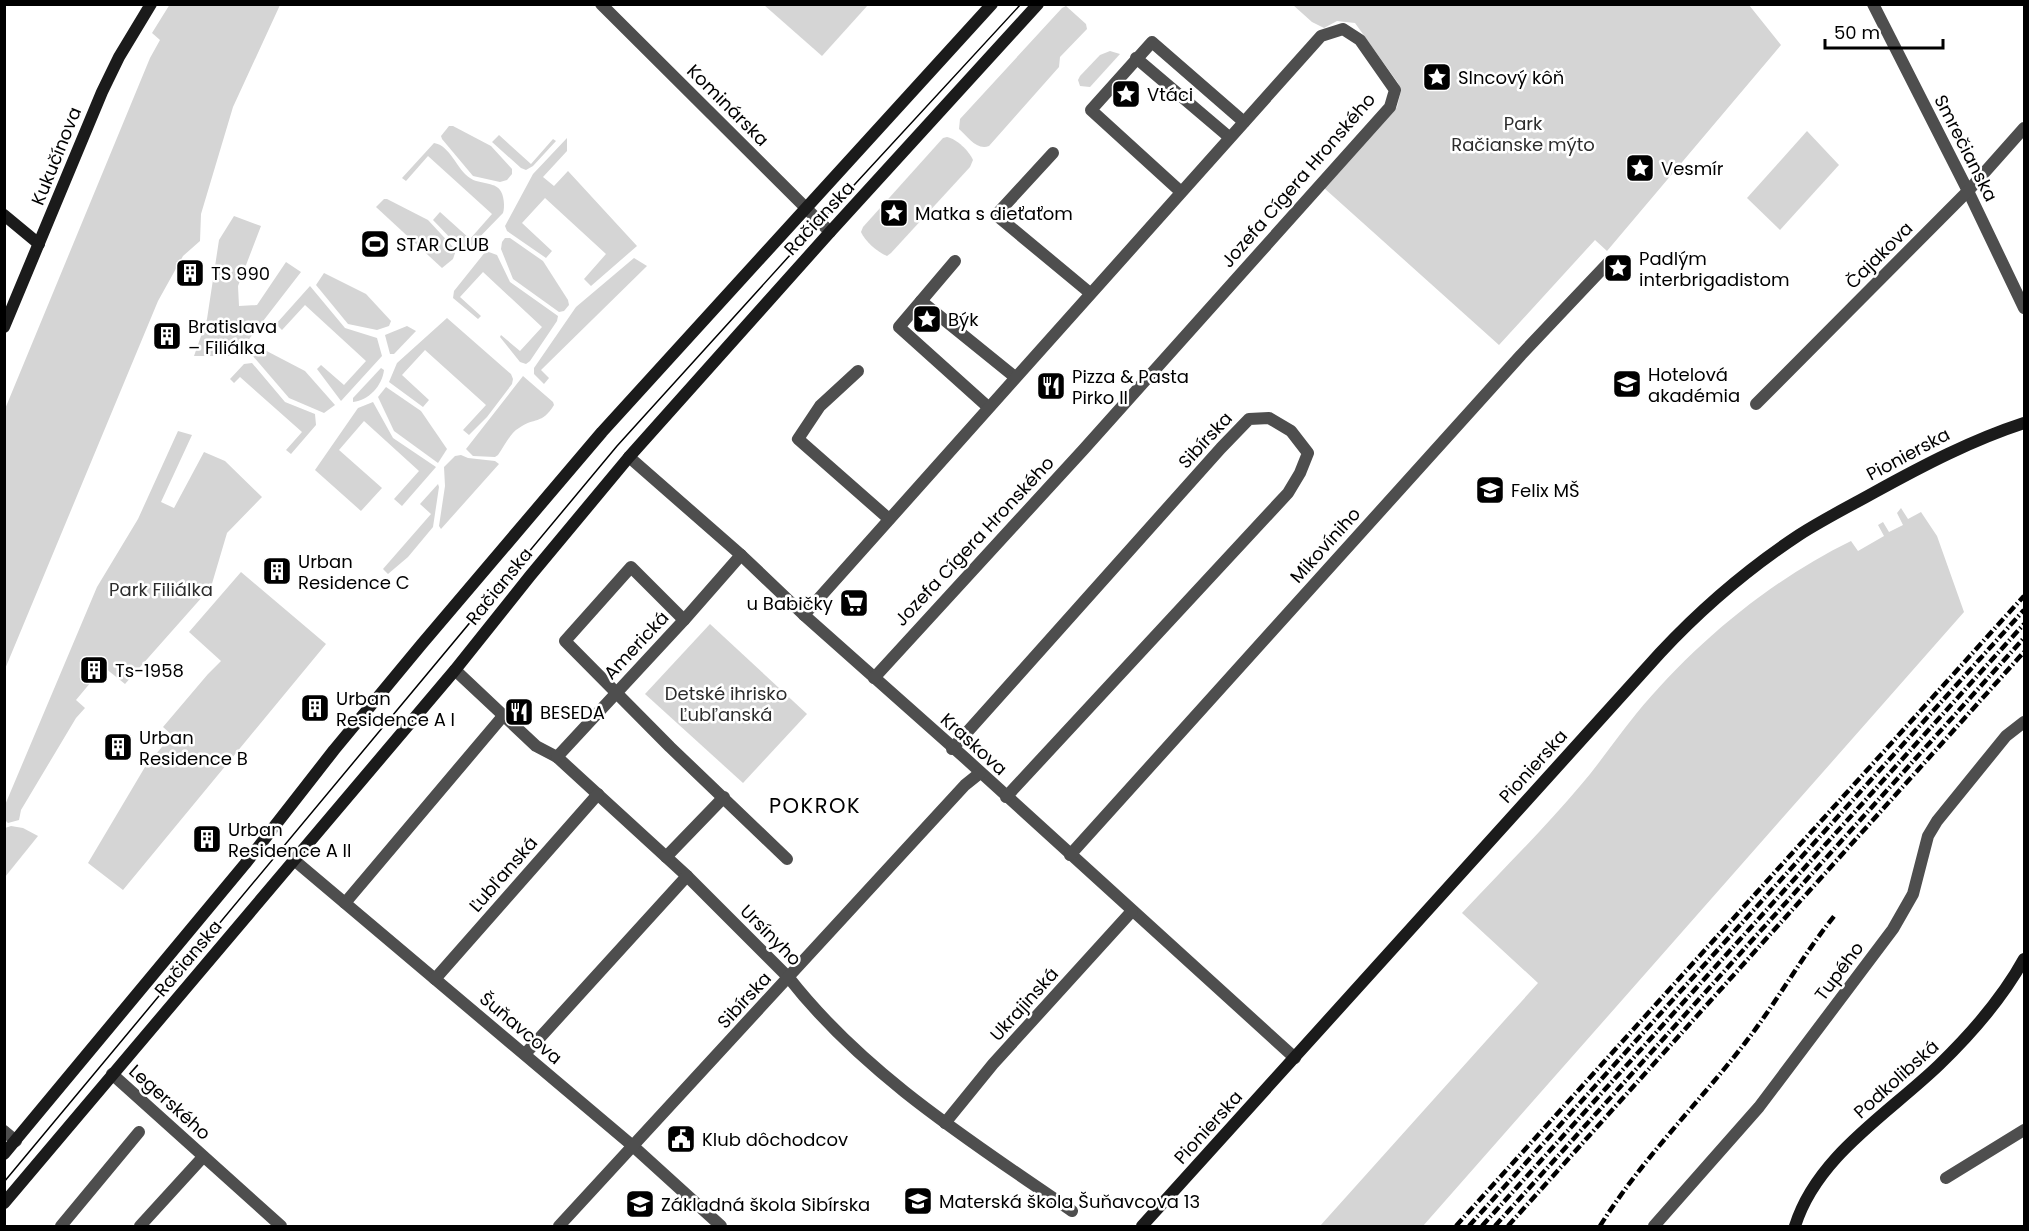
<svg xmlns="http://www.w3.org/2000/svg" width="2029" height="1231" viewBox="0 0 2029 1231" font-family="Poppins,sans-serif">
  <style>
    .green { fill: #d5d5d5 }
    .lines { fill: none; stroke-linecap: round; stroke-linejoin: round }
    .street { stroke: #4e4e4e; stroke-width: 12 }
    .secondary { stroke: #1b1b1b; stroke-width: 12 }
    .tram { stroke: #000; stroke-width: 1.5 }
    .rail { stroke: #000; stroke-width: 4.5; stroke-dasharray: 9 3 1.5 3; stroke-linecap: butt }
    .labels { text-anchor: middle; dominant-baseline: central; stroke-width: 5; stroke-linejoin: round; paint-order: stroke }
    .poi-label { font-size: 18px; fill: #000; stroke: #fff; text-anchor: start }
    .street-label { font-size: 18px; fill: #000; stroke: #fff }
    .park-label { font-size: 18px; fill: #2c2c2c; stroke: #fff }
    .quarter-label { font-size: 21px; letter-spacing: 1.5px; fill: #000; stroke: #fff }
  </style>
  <rect width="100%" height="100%" fill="#fff"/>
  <g class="green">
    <polygon points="170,4 280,5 233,107 201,214 200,241 183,256 158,301 5,669 5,409 150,58 160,40 152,33"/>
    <polygon points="764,5 868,5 822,56"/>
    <polygon points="1293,5 1749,5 1781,45 1607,251 1595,240 1499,345 1324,188 1397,107 1401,91 1398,83 1355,23 1337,21 1324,28 1312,22"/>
    <path d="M 1066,6 L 1086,24 L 1087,29 L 1060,57 L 1059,67 L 989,146 C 977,151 967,136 959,129 L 960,119 L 1062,8 Z"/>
    <polygon points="1110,51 1120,54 1090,87 1080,86 1078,80 1080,76 1100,55"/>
    <polygon points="449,126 453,126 491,146 512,169 512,174 507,180 500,182 473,176 442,139 441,136"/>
    <polygon points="1807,131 1839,165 1780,230 1747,198"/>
    <polygon points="499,135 531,164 553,139 556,141 533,166 526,170 521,168 492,142"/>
    <path d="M 947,137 C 957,139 969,151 973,160 L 970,167 L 891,253 L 887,256 C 877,252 865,241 861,232 L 863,227 L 943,138 Z"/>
    <polygon points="567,138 567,151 543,177 554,186 568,171 637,246 591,286 584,279 606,254 545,198 522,223 552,251 546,258 507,231 505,226 533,174"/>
    <path d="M 434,143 C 450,145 457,170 470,178 C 478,184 495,182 500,190 C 504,195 505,207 503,213 L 469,248 L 457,245 L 433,220 L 440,212 L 470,239 L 492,214 L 428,156 L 406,181 L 402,178 Z"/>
    <polygon points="384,199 387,199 428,220 453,247 455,253 453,259 442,268 376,207"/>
    <polygon points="234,216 261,226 238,286 239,306 257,305 286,262 301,272 236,356 194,356 207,319 219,240"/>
    <polygon points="505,238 510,238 543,261 568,300 569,305 564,311 559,312 513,279 501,249 502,242"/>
    <polygon points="486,251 497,255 510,282 558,316 557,321 530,361 526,364 520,362 500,337 501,335 520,351 542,327 483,272 460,297 481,316 478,319 453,298 454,291"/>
    <polygon points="634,258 647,266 541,370 549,378 544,384 534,374 534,368 576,307"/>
    <polygon points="324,273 366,294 391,321 389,326 377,330 348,324 316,285"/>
    <polygon points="310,286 345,328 377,338 382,356 341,401 317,369 321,365 344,385 366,361 305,305 282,330 276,324"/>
    <polygon points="447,318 511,374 513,379 512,384 487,417 469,435 463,430 486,405 425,350 402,375 429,400 423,407 389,382 397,363"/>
    <polygon points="407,326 416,331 394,354 390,354 385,335"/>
    <polygon points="259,347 305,371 335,405 324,413 289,398 252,355"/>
    <polygon points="252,363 285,402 315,414 316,425 291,454 286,450 302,432 240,377 234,383 230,379 244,364"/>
    <path d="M 381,368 L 384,370 C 382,386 369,400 353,402 L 353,398 Z"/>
    <path d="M 523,376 L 553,402 L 554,405 C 542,425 534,417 519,428 C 510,433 504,447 498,455 L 495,457 L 473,456 L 466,449 Z"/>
    <polygon points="386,387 421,411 447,449 438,463 394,431 378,397"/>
    <polygon points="373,402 393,438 436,467 402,506 394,499 419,471 364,421 339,450 382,488 361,511 315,470 358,408"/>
    <polygon points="178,431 192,435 161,502 174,508 204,452 225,461 262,497 227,533 211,587 125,684 95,660 87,669 96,676 76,700 85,708 76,718 21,810 19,820 8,823 5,820 5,805 97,587 138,519"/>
    <polygon points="461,455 468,458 495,461 499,464 441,529 439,526 445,486 444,467 455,456"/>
    <polygon points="438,484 439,487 433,527 408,557 388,574 383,569 431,514 420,504"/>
    <path d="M 1901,508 L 1908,519 L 1921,512 L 1937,536 L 1964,612 L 1423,1226 L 1320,1226 L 1538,983 L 1462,913 C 1501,871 1543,830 1580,786 C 1600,763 1617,737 1636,714 C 1694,644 1769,581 1851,541 L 1858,551 L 1884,536 L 1878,525 L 1883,522 L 1889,532 L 1903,525 L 1897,513 Z"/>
    <polygon points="241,572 326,644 123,890 88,863 145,767 172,735 163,727 208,674 221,661 189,632"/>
    <polygon points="710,624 807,714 743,783 645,694"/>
    <polygon points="11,826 23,828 38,836 5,877 5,828"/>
  </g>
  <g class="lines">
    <g class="street">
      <polyline points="601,4 830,232"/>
      <polyline points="1873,4 1968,191 2024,308"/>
      <polyline points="1136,58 1229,137"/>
      <polyline points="1053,153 996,215 1090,293"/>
      <polyline points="1181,192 1091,110 1152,42 1244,122"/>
      <polyline points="955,261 899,327 988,407"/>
      <polyline points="921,301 1015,377"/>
      <polyline points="858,371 820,406 798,439 889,519"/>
      <polyline points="1756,404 1968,191 2024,128"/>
      <polyline points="629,457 741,555 804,615 965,758 1295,1058"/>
      <polyline points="804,615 1321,36 1343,29 1360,40 1395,90 1390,107 1084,449 874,678"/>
      <polyline points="684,620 631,567 565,641 670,747 787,859"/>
      <path d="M 455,670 L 536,746 L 557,757 L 687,876 L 789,978 C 865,1075 972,1142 1072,1211"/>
      <polyline points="952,749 1221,448 1249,419 1269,418 1291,431 1308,453 1300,473 1288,493 1006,797"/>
      <polyline points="557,757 684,620 741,555"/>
      <polyline points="1070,855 1521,355 1609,262"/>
      <polyline points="666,857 724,797"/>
      <polyline points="294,860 634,1147 721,1226"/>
      <polyline points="345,903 503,716"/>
      <polyline points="435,979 598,794"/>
      <polyline points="525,1054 687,876"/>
      <polyline points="112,1074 281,1226"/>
      <polyline points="945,1123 993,1064 1132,911"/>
      <polyline points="4,1131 16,1141"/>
      <polyline points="1946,1178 2024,1130"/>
      <polyline points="61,1226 139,1132"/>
      <polyline points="140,1226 203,1157"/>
      <polyline points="559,1226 965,785 980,773"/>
      <polyline points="1654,1226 1759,1107 1893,929 1913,894 1928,836 1937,821 2006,736 2024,722"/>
    </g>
    <g class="secondary">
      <polyline points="4,215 39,244"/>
      <polyline points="4,327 102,92 119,57 151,4"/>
      <polyline points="4,1154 245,864 334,750 421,645 602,432 992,4"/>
      <polyline points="4,1203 455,670 530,576 629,457 830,232 1038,4"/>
      <path d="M 1142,1226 L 1660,653 C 1701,609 1749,568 1799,535 C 1824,519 1850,506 1875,492 C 1924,465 1972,440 2024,423"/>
      <path d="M 1795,1226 C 1817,1156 1888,1114 1939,1065 C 1972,1033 2002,999 2024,959"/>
    </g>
    <polyline class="tram" points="4,1182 617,446 820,222 1021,4"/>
    <g class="rail">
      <polyline points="1456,1226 2024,596"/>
      <polyline points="1469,1226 2024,610"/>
      <polyline points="1482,1226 2024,624"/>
      <polyline points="1495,1226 2024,638"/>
      <polyline points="1508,1226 2024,652"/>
      <path d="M 1600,1226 C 1642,1159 1697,1105 1745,1043 C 1777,1002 1802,956 1835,915"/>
    </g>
  </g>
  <defs>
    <g id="sight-square" transform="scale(1.5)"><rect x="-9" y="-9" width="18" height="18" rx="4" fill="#000" stroke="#fff"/><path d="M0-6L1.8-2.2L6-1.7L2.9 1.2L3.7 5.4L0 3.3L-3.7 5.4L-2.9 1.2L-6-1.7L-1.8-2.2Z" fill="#fff"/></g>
    <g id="stadium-square" transform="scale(1.5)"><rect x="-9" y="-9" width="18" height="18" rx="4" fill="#000" stroke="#fff"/><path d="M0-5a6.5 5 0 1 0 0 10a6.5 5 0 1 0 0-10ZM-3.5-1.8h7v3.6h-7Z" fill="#fff"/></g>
    <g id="building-square" transform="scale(1.5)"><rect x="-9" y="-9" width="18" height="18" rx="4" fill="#000" stroke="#fff"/><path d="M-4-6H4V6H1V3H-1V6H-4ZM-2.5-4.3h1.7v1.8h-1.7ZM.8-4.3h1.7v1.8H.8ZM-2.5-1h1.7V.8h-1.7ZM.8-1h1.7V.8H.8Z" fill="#fff"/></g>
    <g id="school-square" transform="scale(1.5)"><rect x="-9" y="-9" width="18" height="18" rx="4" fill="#000" stroke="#fff"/><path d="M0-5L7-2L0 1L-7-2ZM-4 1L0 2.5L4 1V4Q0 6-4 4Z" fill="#fff"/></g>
    <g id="restaurant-square" transform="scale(1.5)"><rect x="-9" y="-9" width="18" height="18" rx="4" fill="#000" stroke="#fff"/><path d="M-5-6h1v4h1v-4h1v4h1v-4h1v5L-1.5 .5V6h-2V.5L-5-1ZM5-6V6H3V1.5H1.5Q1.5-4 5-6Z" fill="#fff"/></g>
    <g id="supermarket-square" transform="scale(1.5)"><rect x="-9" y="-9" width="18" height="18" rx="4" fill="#000" stroke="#fff"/><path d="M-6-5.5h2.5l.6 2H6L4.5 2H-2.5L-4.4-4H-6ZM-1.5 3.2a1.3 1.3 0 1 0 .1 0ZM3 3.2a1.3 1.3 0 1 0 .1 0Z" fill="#fff"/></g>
    <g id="civic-square" transform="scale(1.5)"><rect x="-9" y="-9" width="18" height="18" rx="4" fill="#000" stroke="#fff"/><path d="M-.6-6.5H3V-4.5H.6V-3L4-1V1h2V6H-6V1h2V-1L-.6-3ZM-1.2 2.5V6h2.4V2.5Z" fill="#fff"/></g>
  </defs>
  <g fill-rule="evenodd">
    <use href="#sight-square" x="1437" y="77"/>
    <use href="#sight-square" x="1126" y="94"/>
    <use href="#sight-square" x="1640" y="168"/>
    <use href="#sight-square" x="894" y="213"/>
    <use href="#stadium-square" x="375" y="244"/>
    <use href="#sight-square" x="1618" y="268"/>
    <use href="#building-square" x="190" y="273"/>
    <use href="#sight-square" x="927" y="319"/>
    <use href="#building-square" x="167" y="336"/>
    <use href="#school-square" x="1627" y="384"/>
    <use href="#restaurant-square" x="1051" y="386"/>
    <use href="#school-square" x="1490" y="490"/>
    <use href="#building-square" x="277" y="571"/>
    <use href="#supermarket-square" x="854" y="603"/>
    <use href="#building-square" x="94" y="670"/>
    <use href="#building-square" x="315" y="708"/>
    <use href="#restaurant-square" x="519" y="712"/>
    <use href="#building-square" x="118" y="747"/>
    <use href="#building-square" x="207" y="839"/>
    <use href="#civic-square" x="681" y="1139"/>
    <use href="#school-square" x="918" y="1201"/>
    <use href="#school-square" x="640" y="1204"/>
  </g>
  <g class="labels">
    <g class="poi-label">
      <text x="1458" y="77">Slncový kôň</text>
      <text x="1147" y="94">Vtáci</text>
      <text x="1661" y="168">Vesmír</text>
      <text x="915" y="213">Matka s dieťaťom</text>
      <text x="396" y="244">STAR CLUB</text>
      <text x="1639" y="258">Padlým<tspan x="1639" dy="21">interbrigadistom</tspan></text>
      <text x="211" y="273">TS 990</text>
      <text x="948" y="319">Býk</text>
      <text x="188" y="326">Bratislava<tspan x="188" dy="21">– Filiálka</tspan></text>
      <text x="1648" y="374">Hotelová<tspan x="1648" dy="21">akadémia</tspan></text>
      <text x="1072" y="376">Pizza &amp; Pasta<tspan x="1072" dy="21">Pirko II</tspan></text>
      <text x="1511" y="490">Felix MŠ</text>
      <text x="298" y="561">Urban<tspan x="298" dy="21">Residence C</tspan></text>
      <text x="833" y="603" text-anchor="end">u Babičky</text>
      <text x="115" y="670">Ts-1958</text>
      <text x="336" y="698">Urban<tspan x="336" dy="21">Residence A I</tspan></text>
      <text x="540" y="712">BESEDA</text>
      <text x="139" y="737">Urban<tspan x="139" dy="21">Residence B</tspan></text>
      <text x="228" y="829">Urban<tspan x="228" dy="21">Residence A II</tspan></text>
      <text x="702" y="1139">Klub dôchodcov</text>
      <text x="939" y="1201">Materská škola Šuňavcova 13</text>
      <text x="661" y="1204">Základná škola Sibírska</text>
    </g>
    <g class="street-label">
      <text transform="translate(728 105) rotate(45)">Kominárska</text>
      <text transform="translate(1966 148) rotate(63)">Smrečianska</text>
      <text transform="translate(56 156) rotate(-68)">Kukučínova</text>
      <text transform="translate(1298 180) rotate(-49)">Jozefa Cígera Hronského</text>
      <text transform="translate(819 218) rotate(-47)">Račianska</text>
      <text transform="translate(1879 255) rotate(-45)">Čajakova</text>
      <text transform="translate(1205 440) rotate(-47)">Sibírska</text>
      <text transform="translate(1908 454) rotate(-28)">Pionierska</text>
      <text transform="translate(974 541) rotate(-47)">Jozefa Cígera Hronského</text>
      <text transform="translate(1325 545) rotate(-48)">Mikovíniho</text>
      <text transform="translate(499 586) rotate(-51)">Račianska</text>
      <text transform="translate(636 645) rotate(-47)">Americká</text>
      <text transform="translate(974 744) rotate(42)">Kraskova</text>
      <text transform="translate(1533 766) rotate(-48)">Pionierska</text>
      <text transform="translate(503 874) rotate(-49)">Ľubľanská</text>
      <text transform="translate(771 935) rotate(45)">Ursínyho</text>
      <text transform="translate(188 958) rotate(-50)">Račianska</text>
      <text transform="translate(1839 971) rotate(-53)">Tupého</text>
      <text transform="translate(744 1000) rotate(-47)">Sibírska</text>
      <text transform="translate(1024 1004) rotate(-48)">Ukrajinská</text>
      <text transform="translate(521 1028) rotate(40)">Šuňavcova</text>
      <text transform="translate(1896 1079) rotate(-42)">Podkolibská</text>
      <text transform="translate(170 1102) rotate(42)">Legerského</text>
      <text transform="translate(1208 1127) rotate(-48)">Pionierska</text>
    </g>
    <g class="park-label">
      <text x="1523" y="123">Park<tspan x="1523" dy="21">Račianske mýto</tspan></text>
      <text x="161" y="589">Park Filiálka</text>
      <text x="726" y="693">Detské ihrisko<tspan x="726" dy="21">Ľubľanská</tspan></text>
    </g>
    <g class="quarter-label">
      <text x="815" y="805">POKROK</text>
    </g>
  </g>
  <rect width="2029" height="1231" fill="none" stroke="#000000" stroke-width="12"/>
  <path d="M1825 39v9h118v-9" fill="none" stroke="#000000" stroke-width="3"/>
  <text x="1834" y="39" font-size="18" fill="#000000" stroke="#ffffff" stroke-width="4.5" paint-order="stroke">50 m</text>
</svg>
